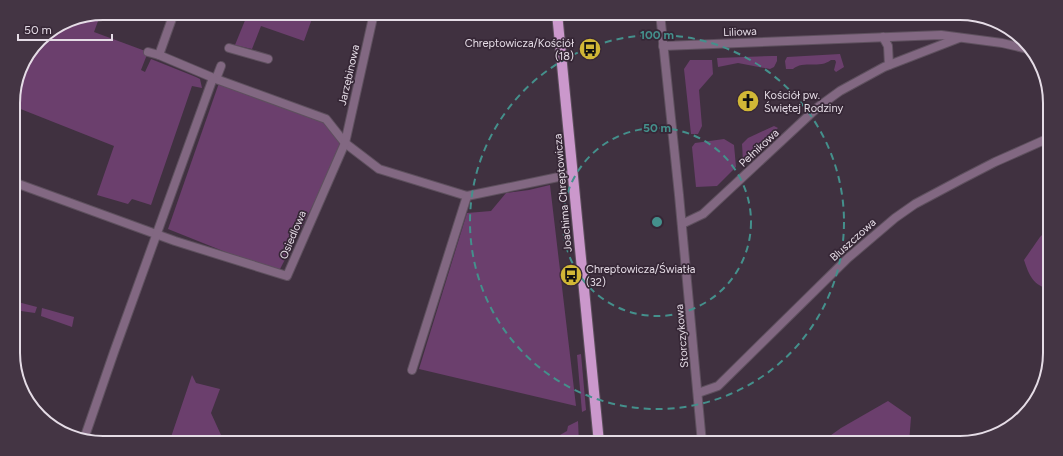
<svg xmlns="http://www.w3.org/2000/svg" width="1063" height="456" viewBox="0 0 1063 456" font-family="Figtree,sans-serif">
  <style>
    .green { fill: #6b3f6d }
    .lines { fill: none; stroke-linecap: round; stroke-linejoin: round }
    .minor-casing { stroke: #5e505e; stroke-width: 10 }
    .primary-casing { stroke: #5e505e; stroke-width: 12 }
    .minor { stroke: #826882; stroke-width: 8 }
    .primary { stroke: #cb98cc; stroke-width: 10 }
    .ring { fill: none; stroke: #44908c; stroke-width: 2; stroke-dasharray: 7 5 }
    .labels { text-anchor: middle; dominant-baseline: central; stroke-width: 3.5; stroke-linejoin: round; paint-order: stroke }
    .street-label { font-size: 11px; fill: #e5dce6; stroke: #362736 }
    .poi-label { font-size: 11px; fill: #e5dce6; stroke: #362736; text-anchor: start }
    .rim { fill: none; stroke: #e5dce6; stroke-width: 2 }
    .centre { fill: #44908c; stroke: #362736; stroke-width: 2 }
    .ring-label { font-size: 12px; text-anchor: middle; font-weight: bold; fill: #44908c; stroke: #362736; stroke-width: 3.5; stroke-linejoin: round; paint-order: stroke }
  </style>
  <rect width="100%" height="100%" fill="#403140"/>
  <g class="green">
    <polygon points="101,13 94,32 148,52 141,70 145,72 151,59 196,77 200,79 202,88 192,86 151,205 132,199 128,204 97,195 114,146 13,106 13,97 22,63 44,36 69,20"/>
    <polygon points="248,13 314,13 304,41 261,26 252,49 235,45"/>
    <path d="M 840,54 L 844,67 L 836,72 L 834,70 L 836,62 L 835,60 L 831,60 C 820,69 803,60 793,69 L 786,69 L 785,61 L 787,57 Z"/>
    <polygon points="772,56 777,56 777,61 774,67 770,69 738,63 718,67 717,58"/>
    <polygon points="690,60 712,60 713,74 699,90 702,126 698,134 691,134 684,69"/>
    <polygon points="219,83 326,119 345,143 278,273 168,229"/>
    <polygon points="774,126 778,128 743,161 742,144 748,138"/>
    <polygon points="724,139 734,145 736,167 717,186 696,187 692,147 695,143"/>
    <polygon points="550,185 576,406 419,369 467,213 491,211 506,193 529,190"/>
    <path d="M 1050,227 L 1050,289 C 1033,286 1029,275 1024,260 L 1040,237 Z"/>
    <polygon points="14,301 37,307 35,313 14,310"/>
    <polygon points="42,308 74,317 72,327 41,316"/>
    <polygon points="581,354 586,410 582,412 577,355"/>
    <polygon points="192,375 196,383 220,389 211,413 221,435 218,443 180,443 170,440"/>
    <polygon points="888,401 911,417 909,443 820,443 841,428"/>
    <polygon points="578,421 579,443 561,443 559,439 560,435 567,431 568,426"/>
  </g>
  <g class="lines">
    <g class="minor-casing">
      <g id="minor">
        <polyline points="174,13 159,55 216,79 326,119 345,143 379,169 467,196 573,174"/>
        <polyline points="660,13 679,195 702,443"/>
        <polyline points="883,37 888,46 889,65"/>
        <polyline points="663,46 941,35 1002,43 1032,50"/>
        <polyline points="229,48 268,59"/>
        <polyline points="148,52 159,55"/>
        <polyline points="216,79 221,66"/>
        <polyline points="13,182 175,241 287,276 345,143 374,13"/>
        <polyline points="682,224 703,214 818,107 840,91 884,67 959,38"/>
        <polyline points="412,370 467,196"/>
        <polyline points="698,393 718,386 848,258 895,218 915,204 962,179 995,162 1049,138"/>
        <polyline points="84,439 114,352 213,78"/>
      </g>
    </g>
    <g class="primary-casing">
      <polyline id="primary" points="557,13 599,443"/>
    </g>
    <use href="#minor" class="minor"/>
    <use href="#primary" class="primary"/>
  </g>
  <g class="ring">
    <circle cx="657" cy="222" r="94"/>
    <circle cx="657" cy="222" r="187"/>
  </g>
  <defs>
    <g id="bus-disc" transform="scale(1.15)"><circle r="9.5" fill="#d1b736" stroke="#362736"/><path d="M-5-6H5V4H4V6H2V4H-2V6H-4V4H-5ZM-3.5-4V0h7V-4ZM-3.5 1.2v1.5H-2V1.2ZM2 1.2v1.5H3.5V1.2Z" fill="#111"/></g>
    <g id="church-disc" transform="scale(1.15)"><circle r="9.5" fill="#d1b736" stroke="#362736"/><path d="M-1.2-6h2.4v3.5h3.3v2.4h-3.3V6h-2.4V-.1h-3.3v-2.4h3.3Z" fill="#111"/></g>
  </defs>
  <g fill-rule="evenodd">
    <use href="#bus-disc" x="590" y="49"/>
    <use href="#church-disc" x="748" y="101"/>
    <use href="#bus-disc" x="571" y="275"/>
  </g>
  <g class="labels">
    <g class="street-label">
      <text transform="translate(740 32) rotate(-2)">Liliowa</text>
      <text transform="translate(349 75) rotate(-77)">Jarzębinowa</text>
      <text transform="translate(759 148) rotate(-43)">Pełnikowa</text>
      <text transform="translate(563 193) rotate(-95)">Joachima Chreptowicza</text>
      <text transform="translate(293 235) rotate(-67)">Osiedlowa</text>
      <text transform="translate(853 240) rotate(-42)">Bluszczowa</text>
      <text transform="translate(682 336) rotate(-95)">Storczykowa</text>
    </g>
    <g class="poi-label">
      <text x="574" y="43" text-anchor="end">Chreptowicza/Kościół<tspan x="574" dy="13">(18)</tspan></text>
      <text x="764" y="95">Kościół pw.<tspan x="764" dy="13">Świętej Rodziny</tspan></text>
      <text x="586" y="269">Chreptowicza/Światła<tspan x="586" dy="13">(32)</tspan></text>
    </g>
  </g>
  <path d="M0 0H1063V456H0ZM103 20H960A83 83 0 0 1 1043 103V353A83 83 0 0 1 960 436H103A83 83 0 0 1 20 353V103A83 83 0 0 1 103 20Z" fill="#443544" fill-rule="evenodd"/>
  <path class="rim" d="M103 20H960A83 83 0 0 1 1043 103V353A83 83 0 0 1 960 436H103A83 83 0 0 1 20 353V103A83 83 0 0 1 103 20Z"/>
  <circle cx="657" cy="222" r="6" class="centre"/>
  <g class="ring-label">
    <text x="657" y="39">100 m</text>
    <text x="657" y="132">50 m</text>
  </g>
  <path d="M18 34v6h94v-6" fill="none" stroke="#e5dce6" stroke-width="2"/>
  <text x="24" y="34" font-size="12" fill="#e5dce6" stroke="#362736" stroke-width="3" paint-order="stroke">50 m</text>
</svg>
